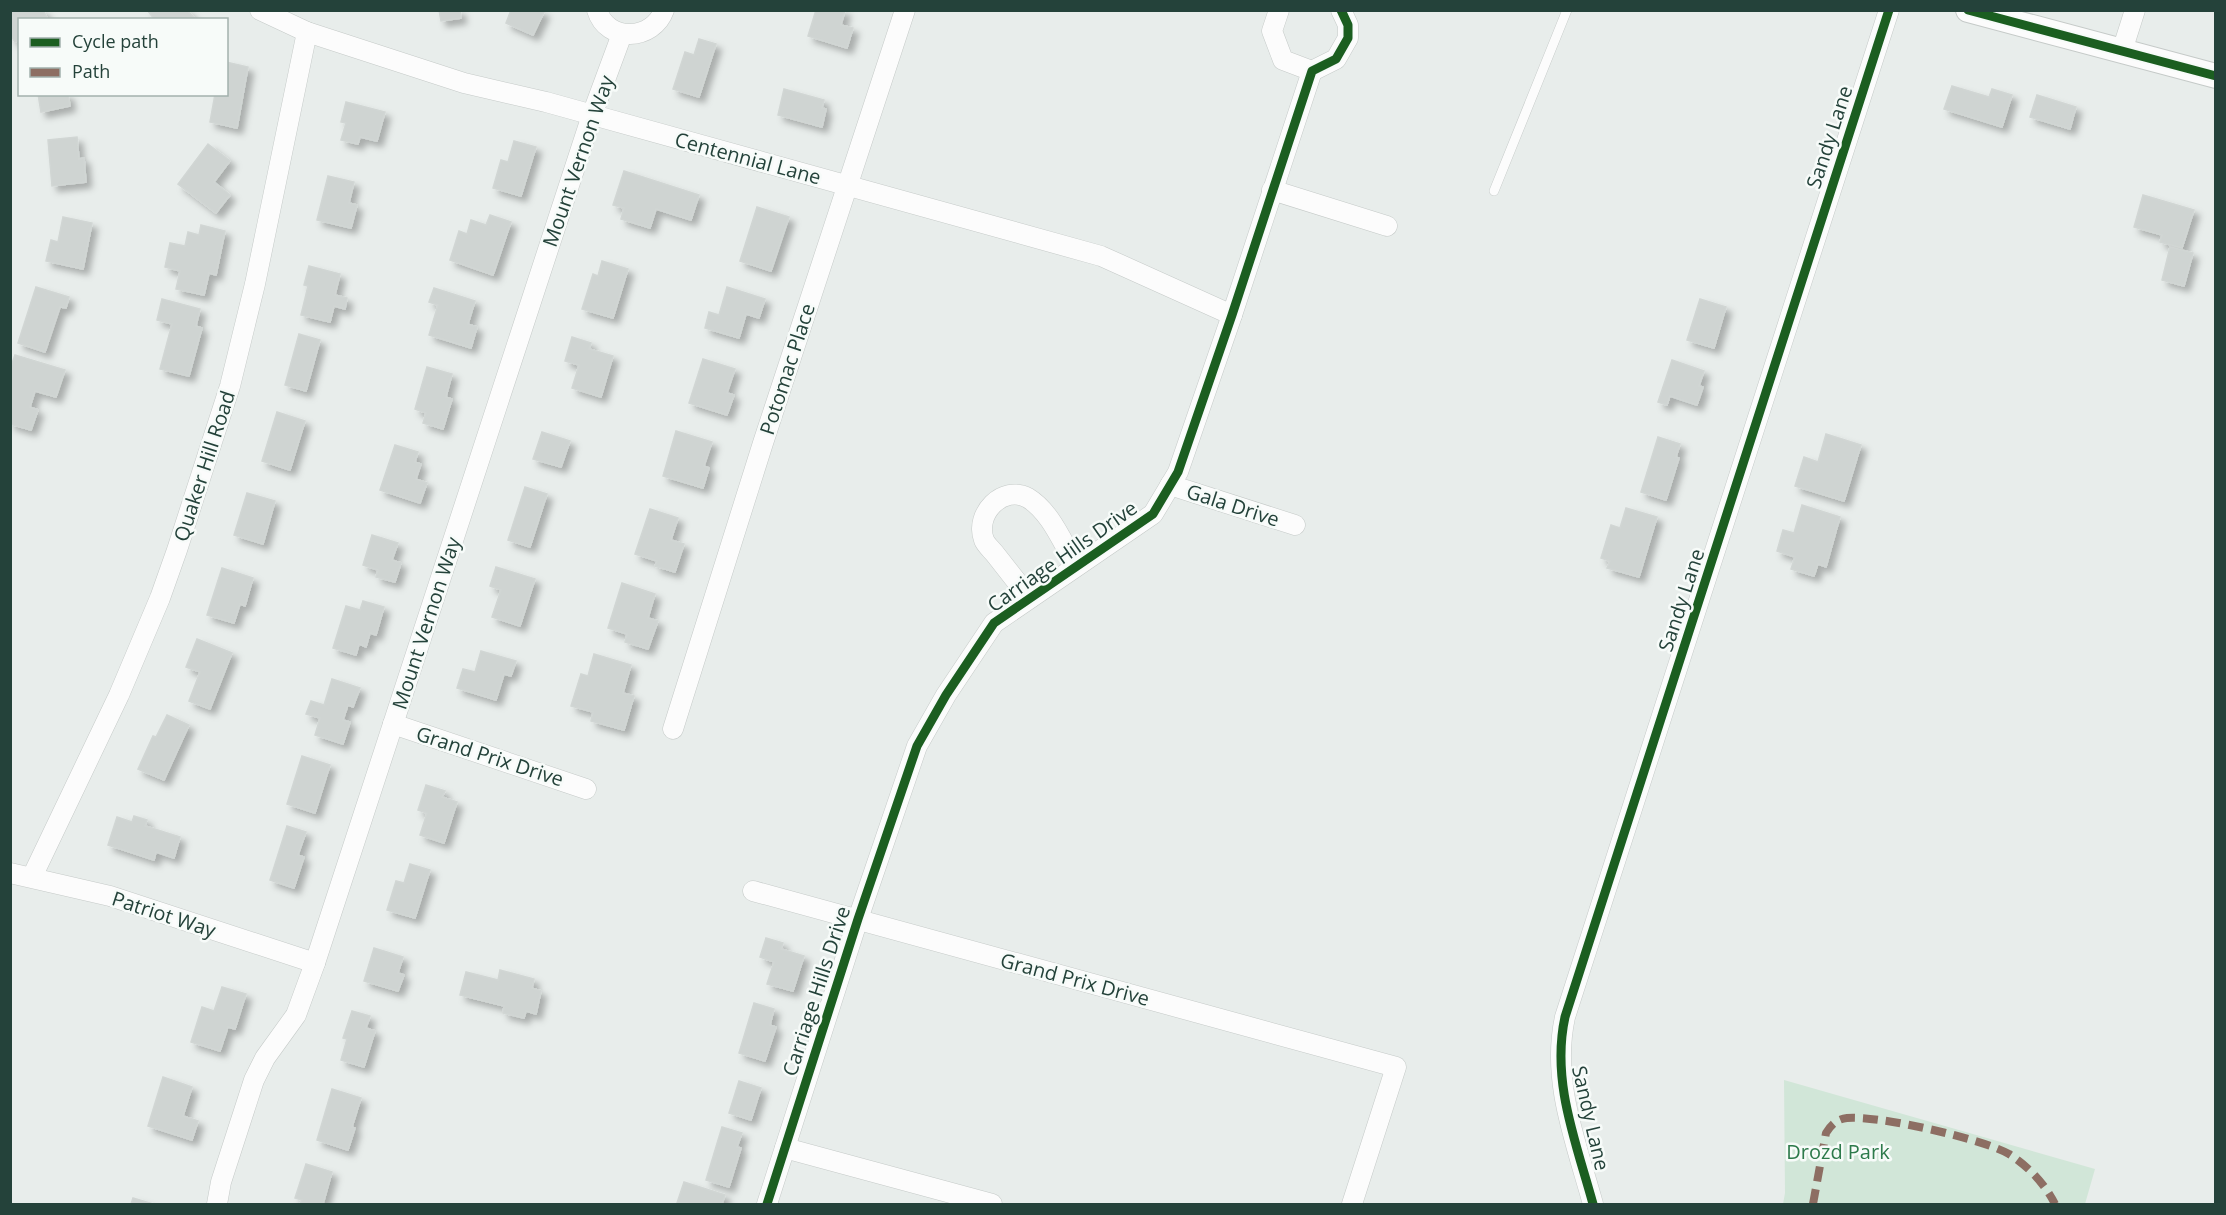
<svg xmlns="http://www.w3.org/2000/svg" width="2226" height="1215" viewBox="0 0 2226 1215" font-family="'Open Sans',sans-serif">
  <style>
    .green { fill: #d1e6d8 }
    .building { fill: #cfd4d2; stroke: #d1d6d4; stroke-width: 1.5; filter: url(#shadow) }
    .lines { fill: none; stroke-linecap: round; stroke-linejoin: round }
    .service-casing { stroke: #c5cac8; stroke-width: 10 }
    .minor-casing { stroke: #c5cac8; stroke-width: 21 }
    .tertiary-casing { stroke: #c5cac8; stroke-width: 26 }
    .service { stroke: #fcfcfc; stroke-width: 9 }
    .minor { stroke: #fcfcfc; stroke-width: 20 }
    .tertiary { stroke: #fcfcfc; stroke-width: 24 }
    .quiet { stroke: #8d6e63; stroke-width: 8; stroke-dasharray: 15 8; stroke-linecap: butt }
    .cycleway-casing { stroke: #f7fbf9; stroke-width: 13 }
    .cycleway { stroke: #1b5e20; stroke-width: 9 }
    .labels { text-anchor: middle; dominant-baseline: central; stroke-width: 5; stroke-linejoin: round; paint-order: stroke }
    .street-label { font-size: 20px; fill: #24423a; stroke: #f7fbf9 }
    .park-label { font-size: 20px; fill: #2d7a4b; stroke: #f7fbf9 }
  </style>
  <defs>
    <filter id="shadow"><feDropShadow dx="5.5" dy="5.5" stdDeviation="3" flood-color="#0004"/></filter>
  </defs>
  <rect width="100%" height="100%" fill="#e8edeb"/>
  <polygon class="green" points="1784,1080 2095,1169 2085,1204 1783,1204 1785,1193"/>
  <g class="building">
    <polygon points="10,10 43,10 48,20 20,20 20,39 15,42 10,34 10,18 13,17"/>
    <polygon points="147,10 187,10 196,20 155,20"/>
    <polygon points="439,10 460,10 461,18 441,21"/>
    <polygon points="511,10 540,10 544,12 533,35 506,23"/>
    <polygon points="816,10 845,10 841,25 853,28 847,48 808,36"/>
    <polygon points="699,39 716,44 699,97 673,89 685,52 694,55"/>
    <polygon points="226,62 248,67 237,128 210,122 215,94 226,94"/>
    <polygon points="1952,86 1989,97 1992,89 2012,95 2002,127 1944,109"/>
    <polygon points="784,89 824,100 822,108 826,109 822,127 778,115"/>
    <polygon points="38,94 68,94 70,106 41,112"/>
    <polygon points="2037,95 2076,107 2070,129 2030,117"/>
    <polygon points="346,102 385,112 377,141 360,137 358,144 341,140 346,123 341,122"/>
    <polygon points="77,137 79,159 84,158 86,182 52,186 48,140"/>
    <polygon points="514,141 536,147 521,196 493,188 501,160 508,162"/>
    <polygon points="208,144 230,161 214,182 230,195 216,213 178,184"/>
    <polygon points="624,171 699,195 691,220 656,209 650,228 621,219 624,208 613,205"/>
    <polygon points="328,176 354,182 349,203 357,205 351,228 317,220"/>
    <polygon points="2143,195 2194,210 2182,248 2160,242 2162,235 2134,227"/>
    <polygon points="757,207 789,217 771,271 740,261"/>
    <polygon points="490,215 511,222 493,275 450,260 459,231 467,234 471,220 486,225"/>
    <polygon points="63,217 92,223 83,269 46,261 51,240 58,242"/>
    <polygon points="201,225 225,231 216,275 209,273 204,295 176,289 180,271 165,267 170,243 185,246 188,232 199,235"/>
    <polygon points="2170,247 2193,253 2184,286 2162,280"/>
    <polygon points="602,261 628,269 613,318 582,309 593,274 598,276"/>
    <polygon points="309,266 340,274 335,295 347,298 345,309 334,306 330,322 301,315 308,286 304,285"/>
    <polygon points="36,287 69,297 66,308 60,307 45,352 18,343"/>
    <polygon points="727,287 765,299 759,318 746,314 739,338 705,328 709,312 719,315"/>
    <polygon points="434,288 475,301 468,324 477,327 471,348 429,335 438,305 429,302"/>
    <polygon points="162,299 200,309 196,326 202,328 189,376 160,369 172,324 157,320"/>
    <polygon points="1700,299 1726,307 1714,348 1687,340"/>
    <polygon points="299,334 320,340 306,391 285,385"/>
    <polygon points="572,337 591,343 589,349 613,356 601,397 572,388 579,365 565,361"/>
    <polygon points="15,355 65,370 56,397 35,391 30,407 38,410 31,430 10,424 10,369"/>
    <polygon points="703,359 735,369 727,393 734,395 727,415 689,403"/>
    <polygon points="1672,360 1704,371 1699,386 1703,387 1697,405 1670,396 1667,405 1658,402"/>
    <polygon points="427,367 452,374 446,397 452,399 443,429 423,423 426,413 415,409"/>
    <polygon points="277,412 305,421 290,470 262,461"/>
    <polygon points="676,431 712,442 704,466 709,468 703,488 663,476"/>
    <polygon points="542,432 570,441 561,467 533,459"/>
    <polygon points="1826,434 1861,445 1844,501 1795,486 1804,457 1818,462"/>
    <polygon points="1658,437 1680,444 1676,457 1679,458 1666,500 1641,492"/>
    <polygon points="395,445 418,452 415,462 421,464 416,479 427,483 420,503 380,490"/>
    <polygon points="525,487 547,494 530,547 508,540"/>
    <polygon points="247,493 275,501 263,544 234,535"/>
    <polygon points="1802,505 1840,517 1826,567 1818,564 1814,576 1791,569 1795,557 1777,551 1783,530 1794,533"/>
    <polygon points="1626,508 1657,517 1639,577 1607,568 1610,561 1601,558 1611,525 1620,528"/>
    <polygon points="650,509 678,518 671,540 684,544 675,572 655,566 657,561 635,554"/>
    <polygon points="372,535 398,543 392,560 401,563 395,582 376,577 378,570 363,565"/>
    <polygon points="496,567 535,579 520,626 492,617 501,590 490,586"/>
    <polygon points="222,568 253,578 245,606 240,604 234,623 207,615"/>
    <polygon points="622,583 655,594 648,618 658,621 648,649 625,642 627,634 608,628"/>
    <polygon points="363,601 384,607 376,635 370,633 366,647 359,644 356,655 333,648 346,606 360,610"/>
    <polygon points="197,639 232,653 210,709 189,701 200,672 186,667"/>
    <polygon points="481,651 516,661 511,676 504,674 496,700 457,688 463,669 475,672"/>
    <polygon points="594,654 631,665 623,693 634,696 624,730 591,721 593,712 571,706 581,674 588,676"/>
    <polygon points="332,679 360,688 353,707 348,705 343,720 350,722 343,744 315,735 320,718 306,714 311,701 324,705"/>
    <polygon points="167,715 189,725 164,780 138,769 153,736 156,737"/>
    <polygon points="302,756 330,765 315,813 287,804"/>
    <polygon points="426,785 445,791 442,797 457,802 444,843 420,835 427,813 418,810"/>
    <polygon points="134,816 147,820 145,826 180,837 174,858 156,852 154,860 108,845 117,817 132,822"/>
    <polygon points="287,826 306,832 298,855 304,857 294,888 270,880"/>
    <polygon points="410,864 430,870 415,918 387,910 396,881 404,883"/>
    <polygon points="766,938 783,943 781,949 804,956 793,991 767,984 774,962 760,957"/>
    <polygon points="374,948 403,957 398,973 404,975 398,991 364,981"/>
    <polygon points="500,970 534,979 532,988 541,991 536,1014 526,1011 524,1018 503,1013 504,1006 460,995 466,972 498,980"/>
    <polygon points="222,987 246,994 235,1029 228,1027 220,1051 191,1042 202,1007 214,1011"/>
    <polygon points="754,1003 774,1009 770,1025 776,1027 765,1061 739,1053"/>
    <polygon points="352,1011 370,1016 366,1028 375,1031 364,1067 341,1060 347,1039 343,1038"/>
    <polygon points="163,1077 192,1087 183,1116 198,1121 192,1140 148,1126"/>
    <polygon points="739,1081 761,1088 751,1120 729,1113"/>
    <polygon points="332,1089 361,1098 352,1127 355,1128 348,1150 317,1140"/>
    <polygon points="722,1127 742,1133 737,1147 741,1148 729,1187 706,1180"/>
    <polygon points="306,1164 332,1172 323,1204 300,1204 302,1200 295,1198"/>
    <polygon points="684,1182 725,1195 722,1204 677,1203"/>
    <polygon points="133,1198 153,1204 131,1204"/>
  </g>
  <g class="lines">
    <g class="service-casing">
      <polyline id="service" points="1494,191 1567,10"/>
    </g>
    <g class="minor-casing">
      <g id="minor">
        <polyline points="260,10 307,32 464,83 546,102 1101,256 1232,315"/>
        <path d="M 597,10 C 607,43 653,41 664,10"/>
        <polyline points="1279,10 1272,31 1283,60 1312,71"/>
        <polyline points="2122,51 2135,10"/>
        <polyline points="1272,190 1387,226"/>
        <polyline points="1170,485 1295,525"/>
        <path d="M 1030,598 C 1018,584 1007,569 995,554 C 992,550 986,545 984,540 C 974,514 1003,484 1028,498 C 1051,512 1063,544 1076,565"/>
        <polyline points="393,724 586,789"/>
        <polyline points="673,729 763,443 905,10"/>
        <polyline points="10,873 110,896 315,963"/>
        <polyline points="32,877 119,695 160,598 177,550 230,386 255,284 307,32"/>
        <polyline points="753,891 1396,1067 1352,1204"/>
        <polyline points="785,1148 992,1204"/>
        <polyline points="217,1204 221,1182 254,1080 265,1058 296,1015 315,963 592,115 622,34"/>
        <polyline points="767,1204 858,919 917,746 946,695 994,623 1153,514 1178,472 1232,315 1312,71 1336,59 1348,38 1348,25 1341,10"/>
        <path d="M 1593,1204 C 1576,1142 1551,1081 1565,1017 L 1889,10"/>
      </g>
    </g>
    <g class="tertiary-casing">
      <polyline id="tertiary" points="1968,10 2216,76"/>
    </g>
    <use href="#service" class="service"/>
    <use href="#minor" class="minor"/>
    <use href="#tertiary" class="tertiary"/>
    <path class="quiet" d="M 1813,1204 L 1826,1133 C 1831,1125 1837,1119 1847,1118 C 1878,1115 1983,1139 2009,1154 C 2028,1166 2045,1184 2055,1204"/>
    <g class="cycleway-casing">
      <g id="cycleway">
        <polyline points="1968,10 2216,76"/>
        <polyline points="767,1204 858,919 917,746 946,695 994,623 1153,514 1178,472 1232,315 1312,71 1336,59 1348,38 1348,25 1341,10"/>
        <path d="M 1593,1204 C 1576,1142 1551,1081 1565,1017 L 1889,10"/>
      </g>
    </g>
    <use href="#cycleway" class="cycleway"/>
  </g>
  <g class="labels">
    <g class="street-label">
      <text transform="translate(1829 137) rotate(-72)">Sandy Lane</text>
      <text transform="translate(748 158) rotate(15)">Centennial Lane</text>
      <text transform="translate(578 161) rotate(-71)">Mount Vernon Way</text>
      <text transform="translate(787 369) rotate(-72)">Potomac Place</text>
      <text transform="translate(204 466) rotate(-72)">Quaker Hill Road</text>
      <text transform="translate(1233 505) rotate(18)">Gala Drive</text>
      <text transform="translate(1062 556) rotate(-35)">Carriage Hills Drive</text>
      <text transform="translate(1681 600) rotate(-72)">Sandy Lane</text>
      <text transform="translate(426 623) rotate(-72)">Mount Vernon Way</text>
      <text transform="translate(490 756) rotate(18)">Grand Prix Drive</text>
      <text transform="translate(164 914) rotate(18)">Patriot Way</text>
      <text transform="translate(1075 979) rotate(15)">Grand Prix Drive</text>
      <text transform="translate(816 991) rotate(-72)">Carriage Hills Drive</text>
      <text transform="translate(1591 1118) rotate(77)">Sandy Lane</text>
    </g>
    <g class="park-label">
      <text x="1838" y="1151">Drozd Park</text>
    </g>
  </g>
  <rect width="2226" height="1215" fill="none" stroke="#24423a" stroke-width="24"/>
  <rect x="18" y="18" width="210" height="78" fill="#f7fbf9" stroke="#a3b1ad" stroke-width="1.5"/>
  <rect x="30" y="38" width="30" height="9" fill="#1b5e20" stroke="#a3b1ad" stroke-width="1.5"/>
  <text x="72" y="48" font-size="18" fill="#24423a">Cycle path</text>
  <rect x="30" y="68" width="30" height="9" fill="#8d6e63" stroke="#a3b1ad" stroke-width="1.5"/>
  <text x="72" y="78" font-size="18" fill="#24423a">Path</text>
</svg>
